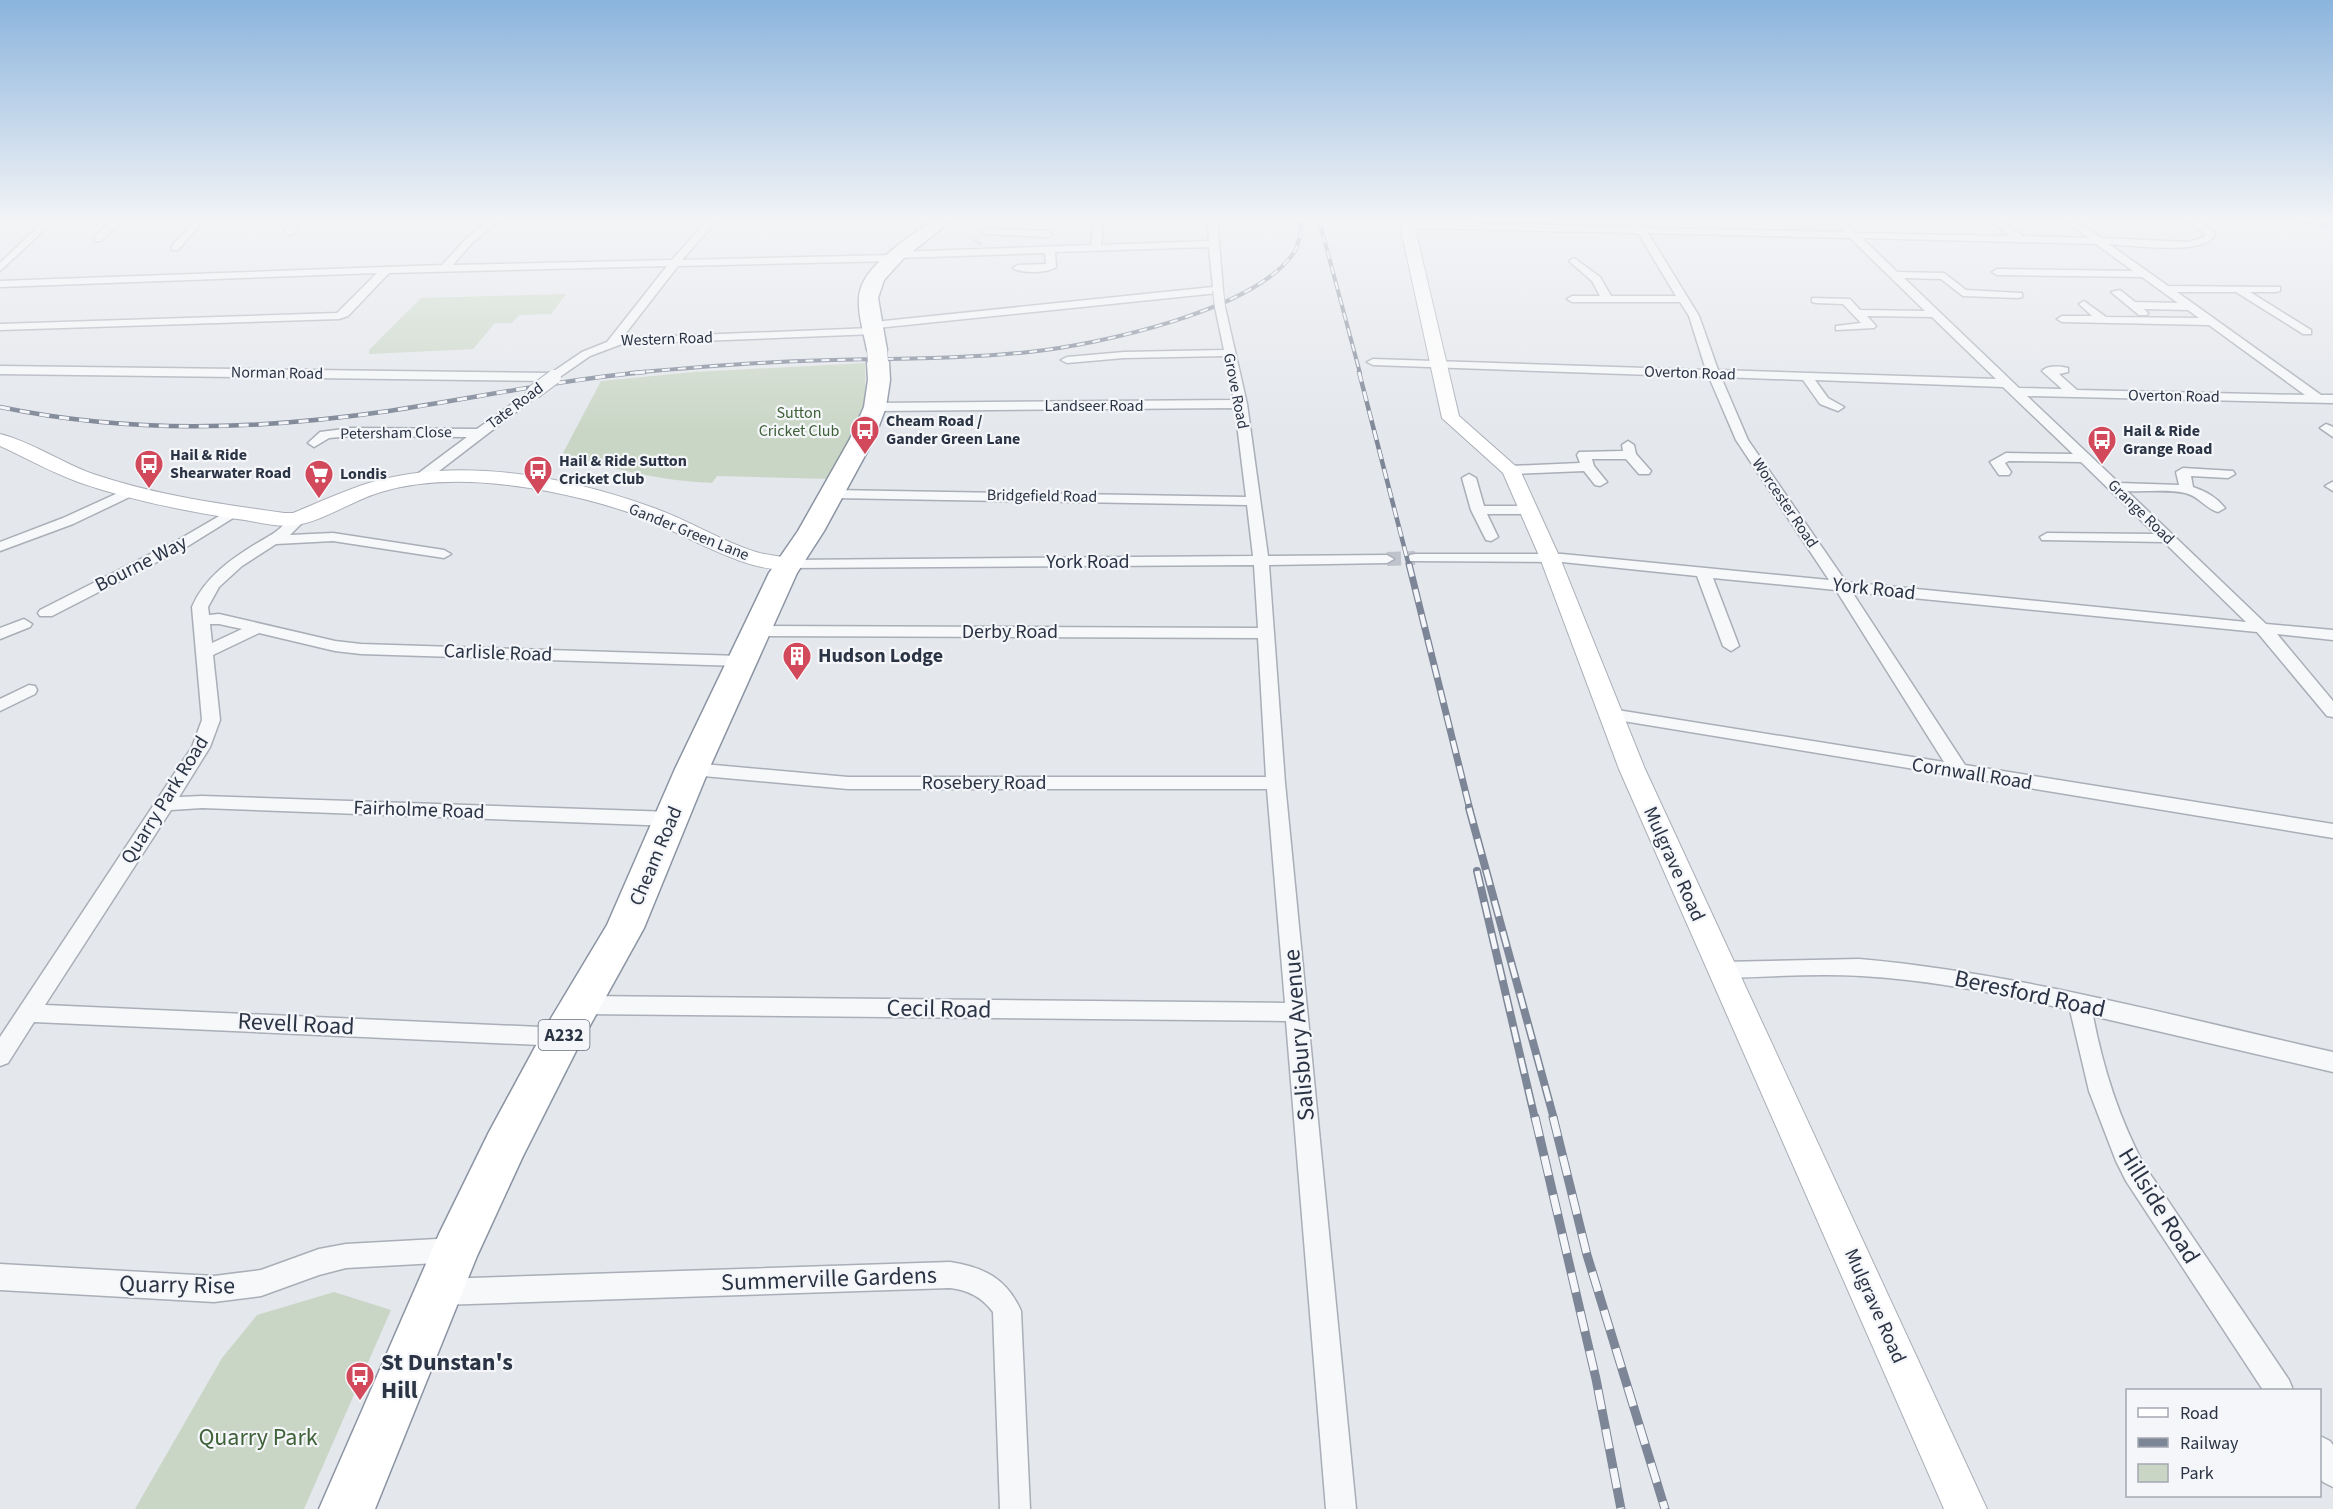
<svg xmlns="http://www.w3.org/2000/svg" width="2333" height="1509" viewBox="0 0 2333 1509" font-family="'Source Sans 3',sans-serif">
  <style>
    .green { fill: #c9d6c5 }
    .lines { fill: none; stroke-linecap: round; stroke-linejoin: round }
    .street-tunnel-far1 { stroke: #bfc3cb; stroke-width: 10; stroke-dasharray: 10 5; stroke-linecap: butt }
    .street-tunnel { stroke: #bfc3cb; stroke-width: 14; stroke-dasharray: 14 7; stroke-linecap: butt }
    .street-casing { stroke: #a9aeb7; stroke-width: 3 }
    .secondary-casing { stroke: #a9aeb7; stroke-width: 2 }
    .highway-casing { stroke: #8b94a3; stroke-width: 3 }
    .street { fill: #f7f8fa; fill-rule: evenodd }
    .secondary { fill: #fff; fill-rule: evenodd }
    .highway { fill: #fff; fill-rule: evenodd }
    .rail-far4-casing { stroke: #7d8696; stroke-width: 4 }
    .rail-far3-casing { stroke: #7d8696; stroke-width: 4.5 }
    .rail-far2-casing { stroke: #7d8696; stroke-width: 7 }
    .rail-far1-casing { stroke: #7d8696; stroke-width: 8 }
    .rail-casing { stroke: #7d8696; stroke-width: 9 }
    .rail-far4 { stroke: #f4f6f9; stroke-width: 2; stroke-dasharray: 8; stroke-linecap: butt }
    .rail-far3 { stroke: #f4f6f9; stroke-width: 3; stroke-dasharray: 10; stroke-linecap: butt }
    .rail-far2 { stroke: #f4f6f9; stroke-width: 4.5; stroke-dasharray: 13; stroke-linecap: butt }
    .rail-far1 { stroke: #f4f6f9; stroke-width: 5; stroke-dasharray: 16; stroke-linecap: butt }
    .rail { stroke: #f4f6f9; stroke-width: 7; stroke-dasharray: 20; stroke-linecap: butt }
    .street-bridge-far1-casing { stroke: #a9aeb7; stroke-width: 12; stroke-linecap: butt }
    .street-bridge-casing { stroke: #a9aeb7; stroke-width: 16; stroke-linecap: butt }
    .highway-bridge-casing { stroke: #8b94a3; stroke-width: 21; stroke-linecap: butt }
    .street-bridge-far1 { stroke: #f7f8fa; stroke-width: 10 }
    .street-bridge { stroke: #f7f8fa; stroke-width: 14 }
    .highway-bridge { stroke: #fff; stroke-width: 20 }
    .labels { text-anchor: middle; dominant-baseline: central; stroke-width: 4.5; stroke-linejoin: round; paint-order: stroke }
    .far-street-label { font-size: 16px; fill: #2b3445; stroke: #f4f6f9 }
    .far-park-label { font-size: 16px; fill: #3f6138; stroke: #f4f6f9 }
    .far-poi-label { font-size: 16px; font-weight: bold; fill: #2b3445; stroke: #f4f6f9; text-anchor: start }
    .shield { fill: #f4f6f9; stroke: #676e7b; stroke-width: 1.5 }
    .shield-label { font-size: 18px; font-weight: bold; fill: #2b3445 }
    .street-label { font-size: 20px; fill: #2b3445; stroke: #f4f6f9 }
    .poi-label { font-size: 20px; font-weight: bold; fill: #2b3445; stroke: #f4f6f9; text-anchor: start }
    .near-street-label { font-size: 24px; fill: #2b3445; stroke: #f4f6f9 }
    .near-poi-label { font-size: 24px; font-weight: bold; fill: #2b3445; stroke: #f4f6f9; text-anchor: start }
    .near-park-label { font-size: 24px; fill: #3f6138; stroke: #f4f6f9 }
  </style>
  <rect width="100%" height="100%" fill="#e4e7ec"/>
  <g class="green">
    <polygon points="566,294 551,314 519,315 512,323 495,323 473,349 369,354 369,350 421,298"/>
    <path d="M 865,363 L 866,402 L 850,448 L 830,479 L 717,476 L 712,483 C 661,481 611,469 563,453 L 601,381 L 694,372 Z"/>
    <polygon points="334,1292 391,1310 304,1509 135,1509 222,1358 257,1315"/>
  </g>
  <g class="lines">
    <polyline class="street-tunnel-far1" points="977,244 979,241"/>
    <polyline class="street-tunnel" points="1387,559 1415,558"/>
    <g class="street-casing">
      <g id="street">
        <polygon points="45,220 55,220 0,271 0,263"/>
        <polygon points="112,220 122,220 101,241 95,241 95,237"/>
        <polygon points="195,220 204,220 178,250 172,250 172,246"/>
        <polygon points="290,220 300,220 295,232 290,235 285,232"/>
        <path d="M 489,220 L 499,220 L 472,243 L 453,265 L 672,260 L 707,220 L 717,220 L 682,260 L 892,255 L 897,252 L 1091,245 L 1094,220 L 1104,220 L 1101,245 L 1209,241 L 1207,220 L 1217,220 L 1223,290 L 1218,293 L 877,328 L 881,331 L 875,334 L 622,344 L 590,356 L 554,381 L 0,374 L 0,366 L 551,373 L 582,352 L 607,342 L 667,266 L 389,273 L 348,316 L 339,319 L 0,330 L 0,324 L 337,313 L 377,273 L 0,287 L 0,281 L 442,265 L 466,239 ZM 1209,247 L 1213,287 L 874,322 L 868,325 L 872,328 L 622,338 L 678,266 L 893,261 L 898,258 L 1045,253 L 1046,264 L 1018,265 L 1013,268 C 1021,274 1048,273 1056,267 L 1055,252 Z"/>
        <path d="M 1637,220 L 1645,228 L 1844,232 L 1833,220 L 1843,220 L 1855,233 L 2010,236 L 1990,220 L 2000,220 L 2023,236 L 2088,238 L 2065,220 L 2076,220 L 2101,238 L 2189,242 L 2204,237 L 2205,234 L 2188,220 L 2198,220 L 2215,233 C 2210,257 2129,245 2109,244 L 2168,286 L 2280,287 L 2280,291 L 2276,292 L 2250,292 L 2311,330 L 2311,334 L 2303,334 L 2236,292 L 2177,292 L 2321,395 L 2333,395 L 2333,403 L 2027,396 L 2119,483 L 2179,485 L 2176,472 L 2183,468 L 2233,471 L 2235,474 L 2228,478 L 2191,476 L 2193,487 C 2207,492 2216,497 2225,508 L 2218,512 C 2206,509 2199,496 2185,493 C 2167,489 2146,492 2127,491 L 2266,624 L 2333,630 L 2333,640 L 2277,634 L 2333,701 L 2333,717 L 2327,716 L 2257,632 L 1852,592 L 1965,765 L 2333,824 L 2333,838 L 1611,719 L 1605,718 L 1602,714 L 1605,710 L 1611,709 L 1944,762 L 1836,590 L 1713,578 L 1739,646 L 1731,651 L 1723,646 L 1697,576 L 1562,562 L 1410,561 L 1408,558 L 1410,555 L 1415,554 L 1562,554 L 1829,580 L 1736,440 L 1709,377 L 1373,365 L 1367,362 L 1373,359 L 1706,370 L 1689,316 L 1680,302 L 1572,302 L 1567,299 L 1572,296 L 1600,296 L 1592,281 L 1569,261 L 1574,258 L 1600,277 L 1611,296 L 1676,296 L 1638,233 L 1407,228 L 1402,225 L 1407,222 L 1635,227 L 1632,223 ZM 1648,233 L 1850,238 L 1925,311 L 1860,310 L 1850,299 L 1812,298 L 1812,302 L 1816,303 L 1843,304 L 1861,323 L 1836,326 L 1836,330 L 1874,328 L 1876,326 L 1867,316 L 1932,317 L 1996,379 L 1718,370 L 1699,316 ZM 1862,238 L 2096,244 L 2133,271 L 1997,269 L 1992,272 L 1997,275 L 2142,277 L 2178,303 L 2135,302 L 2120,290 L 2111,292 L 2139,315 L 2147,315 L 2148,313 L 2144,309 L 2188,310 L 2199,318 L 2106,317 L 2084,301 L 2079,304 L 2092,316 L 2062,316 L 2057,319 L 2062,322 L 2209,325 L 2305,395 L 2077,390 L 2059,374 L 2068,372 L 2068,368 C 2061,366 2047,365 2042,371 L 2062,389 L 2019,388 L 1904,278 L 1941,279 L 1963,296 L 2018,298 L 2022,297 L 2022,293 L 1966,290 L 1944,273 L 1897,272 ZM 1721,377 L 1803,380 L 1820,404 L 1838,411 L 1844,407 L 1828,398 L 1815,380 L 2003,387 L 2073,454 L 2006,453 L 1990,462 L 1999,475 L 2009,475 L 2011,472 L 2005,463 L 2009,461 L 2081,462 L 2155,534 L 2047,533 L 2040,537 L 2042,540 L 2164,542 L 2246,622 L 1846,582 L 1748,440 Z"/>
        <polygon points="987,229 1047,231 1052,234 1047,237 984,234 982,232"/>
        <polygon points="1220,304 1225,307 1247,404 1268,556 1387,555 1394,559 1387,563 1269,565 1285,783 1356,1509 1326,1509 1286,1021 582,1014 574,1011 571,1005 574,999 582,996 1285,1003 1267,789 848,789 692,775 686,773 683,769 686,765 692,763 848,777 1266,777 1258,638 756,636 748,631 756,626 1258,628 1254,565 789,568 782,564 789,560 1253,556 1247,505 833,498 826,494 833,490 1246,497 1235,408 875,411 869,407 875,403 1234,400 1225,356 1124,358 1067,363 1061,360 1067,357 1124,352 1224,350 1215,307"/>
        <polygon points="534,388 538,389 538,395 426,481 421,482 414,478 416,475 467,437 352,436 329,438 314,447 308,443 320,432 352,428 477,429"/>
        <polygon points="2326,424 2333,427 2333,437 2320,428"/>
        <polygon points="1628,441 1634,445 1636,454 1651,471 1649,474 1639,474 1626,459 1592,459 1594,466 1607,482 1600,486 1595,485 1584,471 1511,474 1504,470 1511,466 1580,463 1577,455 1579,452 1623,451 1622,445"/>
        <polygon points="1469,474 1476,478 1484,506 1529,506 1536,510 1529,514 1487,514 1498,537 1491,541 1486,540 1471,510 1462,478"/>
        <polygon points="2332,482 2333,482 2333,491 2325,486"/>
        <polygon points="131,487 136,488 138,491 136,494 73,524 0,551 0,542 63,518"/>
        <polygon points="233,508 240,512 238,515 188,546 52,616 40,616 38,613 40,610 178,540"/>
        <path d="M 295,515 L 300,516 L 302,523 L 290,535 L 333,533 L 444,550 L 451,554 L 444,558 L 333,541 L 276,544 L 242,566 L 219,587 L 208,607 L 209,615 L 219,614 L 335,641 L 361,644 L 740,656 L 748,661 L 740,666 L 361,654 L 335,651 L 259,633 L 213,655 L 220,720 L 210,747 L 179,797 L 202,796 L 672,812 L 679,814 L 682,819 L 679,824 L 672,826 L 202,808 L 171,810 L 45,1005 L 562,1028 L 570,1030 L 573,1037 L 570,1044 L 562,1046 L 34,1022 L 8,1063 L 0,1066 L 0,1037 L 192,747 L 202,720 L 192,607 C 205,577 231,559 259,542 C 271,535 283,529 290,516 ZM 210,624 L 219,624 L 242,629 L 212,643 Z"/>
        <polygon points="24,619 32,624 30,627 0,639 0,628"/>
        <polygon points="29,685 35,686 37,690 35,694 0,711 0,699"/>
        <path d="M 1859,959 C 2019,973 2176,1017 2333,1052 L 2333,1072 L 2093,1016 C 2103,1068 2119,1118 2144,1165 L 2289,1380 L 2293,1390 L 2263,1390 L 2126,1181 L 2116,1161 L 2089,1091 L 2070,1010 C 2001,994 1932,980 1861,976 C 1816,973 1769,977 1723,978 L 1715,976 L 1712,970 L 1715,964 L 1723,962 Z"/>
        <polygon points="455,1238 464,1241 468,1250 464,1259 455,1262 346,1268 319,1275 261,1296 214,1302 0,1290 0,1264 214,1276 261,1270 319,1249 346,1244"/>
        <path d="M 950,1262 C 984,1267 1007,1279 1021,1311 L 1030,1509 L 1000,1509 L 993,1312 C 982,1297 968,1290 950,1288 L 439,1305 L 430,1301 L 426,1292 L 430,1283 L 439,1279 Z"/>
        <polygon points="2320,1436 2330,1441 2333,1445 2333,1487 2323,1482 2320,1478"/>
      </g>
    </g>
    <g class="secondary-casing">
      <g id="secondary">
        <polygon points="1399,220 1413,220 1459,416 1520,470 1560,558 1645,769 1987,1509 1944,1509 1619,769 1540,558 1503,473 1442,418"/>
        <path d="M 0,434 C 32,442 62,463 93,474 C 155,495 219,504 284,513 L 293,513 C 318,503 343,491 369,483 C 460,456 564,476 651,507 C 687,519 720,541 756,552 C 769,556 783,556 796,560 L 800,564 L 796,568 C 755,579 679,531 639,516 C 609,505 578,497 547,491 C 494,481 433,476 381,492 C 353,500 324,521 296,525 C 277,528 256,521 237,519 C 184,511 130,500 78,482 C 51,472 26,458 0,446 Z"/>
      </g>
    </g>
    <g class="highway-casing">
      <path id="highway" d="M 933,220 L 952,220 L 903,259 L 884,280 L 878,298 L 887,350 L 884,354 L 879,356 L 886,357 L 889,362 L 890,380 L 886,407 L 874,439 L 824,531 L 797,573 L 709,769 L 644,928 L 577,1049 L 523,1156 L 477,1256 L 375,1509 L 319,1509 L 439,1234 L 489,1132 L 547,1025 L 607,925 L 675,769 L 769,573 L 798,531 L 850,439 L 864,407 L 868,380 L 867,362 L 870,357 L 876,356 L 870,354 L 867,350 C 864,334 858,316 859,299 C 859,267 910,237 933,220 Z"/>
    </g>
    <use href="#street" class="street"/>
    <use href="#secondary" class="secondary"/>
    <use href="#highway" class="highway"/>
    <g class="rail-far4-casing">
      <g id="rail-far4">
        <polyline points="1319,220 1360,373"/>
        <polyline points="2296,220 2333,226"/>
        <path d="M 630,373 C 687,368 744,363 802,361 C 877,358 954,360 1029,352 C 1096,345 1257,311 1295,251 C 1300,241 1301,230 1302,220"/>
      </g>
    </g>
    <g class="rail-far3-casing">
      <g id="rail-far3">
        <polyline points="1359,372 1409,566"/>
        <path d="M 0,407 C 130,434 258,430 389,411 C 475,398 559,380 645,372"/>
      </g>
    </g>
    <g class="rail-far2-casing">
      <polyline id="rail-far2" points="1409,564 1470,810"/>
    </g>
    <g class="rail-far1-casing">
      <g id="rail-far1">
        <polyline points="1469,808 1554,1119"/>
        <polyline points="1477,871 1535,1119"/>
      </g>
    </g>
    <g class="rail-casing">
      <g id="rail">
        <polyline points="1535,1117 1596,1379 1621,1509"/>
        <polyline points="1553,1117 1587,1255 1665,1509"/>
      </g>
    </g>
    <use href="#rail-far4" class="rail-far4"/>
    <use href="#rail-far3" class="rail-far3"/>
    <use href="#rail-far2" class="rail-far2"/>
    <use href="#rail-far1" class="rail-far1"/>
    <use href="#rail" class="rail"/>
    <g class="street-bridge-far1-casing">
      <polyline id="street-bridge-far1" points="1218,290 1220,307"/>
    </g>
    <g class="street-bridge-casing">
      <polyline id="street-bridge" points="534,392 554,377"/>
    </g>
    <g class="highway-bridge-casing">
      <polyline id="highway-bridge" points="877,350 878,362"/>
    </g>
    <use href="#street-bridge-far1" class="street-bridge-far1"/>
    <use href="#street-bridge" class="street-bridge"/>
    <use href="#highway-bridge" class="highway-bridge"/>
  </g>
  <linearGradient id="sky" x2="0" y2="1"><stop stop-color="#8bb4dd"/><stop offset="0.51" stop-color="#f3f4f6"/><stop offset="1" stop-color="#f3f4f6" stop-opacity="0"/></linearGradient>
  <rect width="2333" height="432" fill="url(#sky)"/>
  <defs>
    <g id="bus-pin" transform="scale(1.5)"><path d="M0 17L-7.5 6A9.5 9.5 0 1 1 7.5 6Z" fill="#d1495b" stroke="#f4f6f9"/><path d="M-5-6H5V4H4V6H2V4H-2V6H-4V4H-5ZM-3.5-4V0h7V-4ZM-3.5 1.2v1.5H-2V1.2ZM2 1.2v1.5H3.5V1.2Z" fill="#fff"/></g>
    <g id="supermarket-pin" transform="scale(1.5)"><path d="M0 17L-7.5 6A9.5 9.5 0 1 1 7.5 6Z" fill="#d1495b" stroke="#f4f6f9"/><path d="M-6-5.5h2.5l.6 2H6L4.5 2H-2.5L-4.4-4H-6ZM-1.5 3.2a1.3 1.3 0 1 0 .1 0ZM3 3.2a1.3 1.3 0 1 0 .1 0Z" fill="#fff"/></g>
    <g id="building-pin" transform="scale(1.5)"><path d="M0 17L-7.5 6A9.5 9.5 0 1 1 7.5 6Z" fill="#d1495b" stroke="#f4f6f9"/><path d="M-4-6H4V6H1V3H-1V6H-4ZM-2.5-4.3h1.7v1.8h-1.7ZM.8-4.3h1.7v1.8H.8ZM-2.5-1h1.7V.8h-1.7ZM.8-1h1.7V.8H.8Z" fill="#fff"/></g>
  </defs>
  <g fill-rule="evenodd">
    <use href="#bus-pin" x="865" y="430"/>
    <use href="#bus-pin" x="2102" y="440"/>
    <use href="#bus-pin" x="149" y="464"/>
    <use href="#bus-pin" x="538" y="470"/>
    <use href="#supermarket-pin" x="319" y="474"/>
    <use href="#building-pin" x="797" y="656"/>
    <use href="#bus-pin" x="360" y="1376"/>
  </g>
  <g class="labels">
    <g class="far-street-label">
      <text transform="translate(667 339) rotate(-2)">Western Road</text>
      <text transform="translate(277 373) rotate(1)">Norman Road</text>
      <text transform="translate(1690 373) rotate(2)">Overton Road</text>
      <text transform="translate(1236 391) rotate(79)">Grove Road</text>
      <text transform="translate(2174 396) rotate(1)">Overton Road</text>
      <text transform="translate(515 406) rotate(-37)">Tate Road</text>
      <text x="1094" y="406">Landseer Road</text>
      <text transform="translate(396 433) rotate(-1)">Petersham Close</text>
      <text transform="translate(1042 496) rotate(1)">Bridgefield Road</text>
      <text transform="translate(1785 503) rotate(56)">Worcester Road</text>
      <text transform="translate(2141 512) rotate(44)">Grange Road</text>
      <text transform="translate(689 532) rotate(22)">Gander Green Lane</text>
    </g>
    <g class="far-park-label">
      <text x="799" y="413">Sutton<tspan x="799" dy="18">Cricket Club</tspan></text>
    </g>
    <g class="far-poi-label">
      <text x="886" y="421">Cheam Road /<tspan x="886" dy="18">Gander Green Lane</tspan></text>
      <text x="2123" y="431">Hail &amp; Ride<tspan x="2123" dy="18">Grange Road</tspan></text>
      <text x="170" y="455">Hail &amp; Ride<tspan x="170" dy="18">Shearwater Road</tspan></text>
      <text x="559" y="461">Hail &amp; Ride Sutton<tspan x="559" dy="18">Cricket Club</tspan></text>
      <text x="340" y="474">Londis</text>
    </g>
    <rect class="shield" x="538.5" y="1020" width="51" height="30" rx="4.5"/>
    <g class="shield-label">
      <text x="564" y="1035">A232</text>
    </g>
    <g class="street-label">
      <text x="1088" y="562">York Road</text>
      <text transform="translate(141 564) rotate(-27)">Bourne Way</text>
      <text transform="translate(1874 589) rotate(6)">York Road</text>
      <text x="1010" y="632">Derby Road</text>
      <text transform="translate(498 653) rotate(2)">Carlisle Road</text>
      <text transform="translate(1972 774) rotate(9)">Cornwall Road</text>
      <text x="984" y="783">Rosebery Road</text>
      <text transform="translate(165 800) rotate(-58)">Quarry Park Road</text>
      <text transform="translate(419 810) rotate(2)">Fairholme Road</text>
      <text transform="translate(656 856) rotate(-67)">Cheam Road</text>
      <text transform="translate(1674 864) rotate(66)">Mulgrave Road</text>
      <text transform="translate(1875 1306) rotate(66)">Mulgrave Road</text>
    </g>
    <g class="poi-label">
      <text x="818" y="656">Hudson Lodge</text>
    </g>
    <g class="near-street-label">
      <text transform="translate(2030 994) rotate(12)">Beresford Road</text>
      <text transform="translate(939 1009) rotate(1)">Cecil Road</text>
      <text transform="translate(296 1024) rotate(3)">Revell Road</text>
      <text transform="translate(1299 1035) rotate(-95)">Salisbury Avenue</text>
      <text transform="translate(2159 1206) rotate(58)">Hillside Road</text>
      <text transform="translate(829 1279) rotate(-2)">Summerville Gardens</text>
      <text transform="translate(177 1285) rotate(1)">Quarry Rise</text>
    </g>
    <g class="near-poi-label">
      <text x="381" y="1362">St Dunstan's<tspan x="381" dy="28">Hill</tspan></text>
    </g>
    <g class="near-park-label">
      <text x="258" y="1437">Quarry Park</text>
    </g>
  </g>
  <rect x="2126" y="1389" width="195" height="108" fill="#f4f6f9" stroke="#a4a8b1" stroke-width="1.5"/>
  <rect x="2138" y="1408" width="30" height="9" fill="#ffffff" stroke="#a4a8b1" stroke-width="1.5"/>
  <text x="2180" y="1419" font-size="18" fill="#2b3445">Road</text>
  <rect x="2138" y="1438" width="30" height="9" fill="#7d8696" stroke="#a4a8b1" stroke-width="1.5"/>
  <text x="2180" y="1449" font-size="18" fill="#2b3445">Railway</text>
  <rect x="2138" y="1464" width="30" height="18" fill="#c9d6c5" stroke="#a4a8b1" stroke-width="1.5"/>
  <text x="2180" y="1479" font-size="18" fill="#2b3445">Park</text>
</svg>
